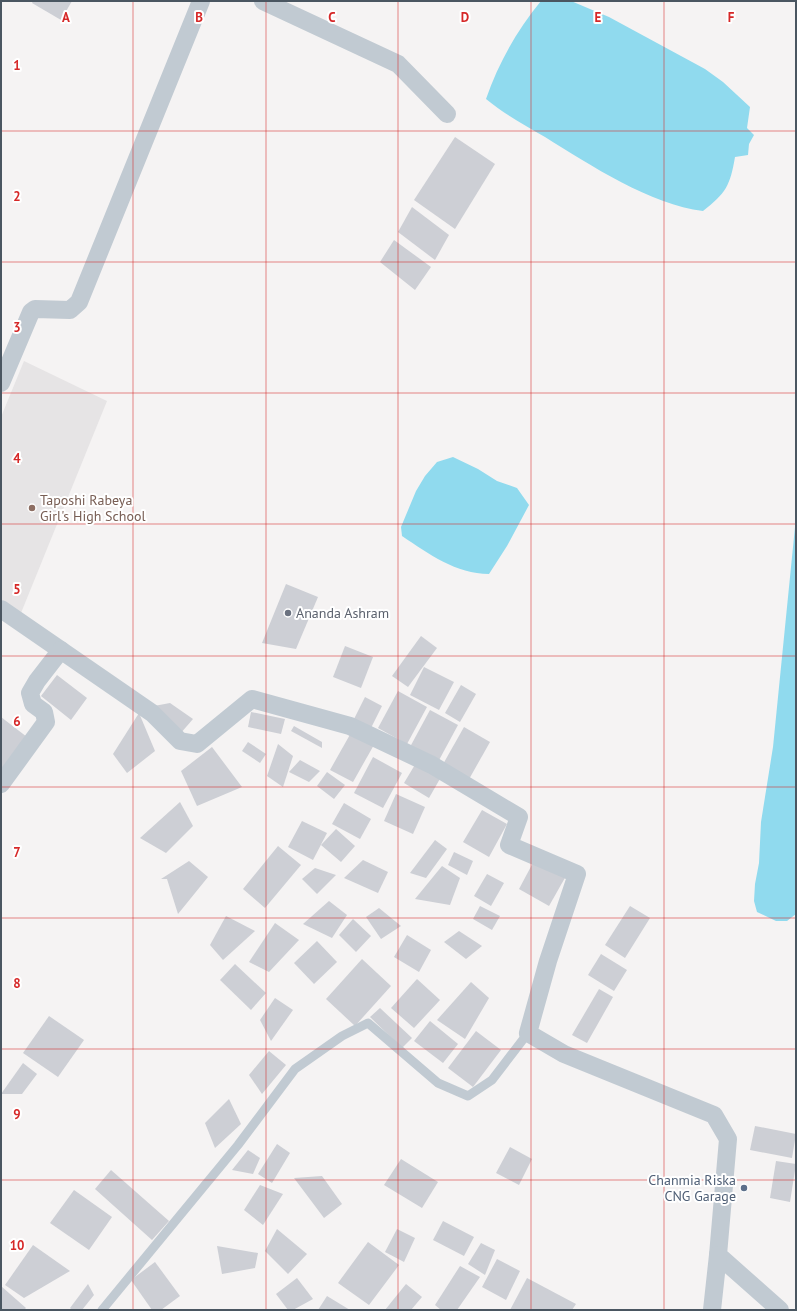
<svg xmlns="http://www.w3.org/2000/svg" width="797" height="1311" viewBox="0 0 797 1311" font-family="'PT Sans',sans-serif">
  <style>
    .education { fill: #e6e4e5 }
    .water { fill: #90daee }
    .building { fill: #cdcfd5 }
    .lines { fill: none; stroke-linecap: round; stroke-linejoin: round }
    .service { stroke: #c1cad2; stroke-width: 9 }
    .minor { stroke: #c1cad2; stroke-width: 18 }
    .grid { fill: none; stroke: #d62828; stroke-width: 1; stroke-opacity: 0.55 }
    .education-dot { fill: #8d6e63; stroke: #fff; stroke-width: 1.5 }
    .worship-dot { fill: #6b7280; stroke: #fff; stroke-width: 1.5 }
    .service-dot { fill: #5c6f8a; stroke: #fff; stroke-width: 1.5 }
    .labels { text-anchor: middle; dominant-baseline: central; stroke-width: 4; stroke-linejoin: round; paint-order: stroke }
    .education-label { font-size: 14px; fill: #785e54; stroke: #fff; text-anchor: start }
    .worship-label { font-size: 14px; fill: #5b616d; stroke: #fff; text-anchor: start }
    .service-label { font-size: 14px; fill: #4e5e75; stroke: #fff; text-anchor: end }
    .grid-label { font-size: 13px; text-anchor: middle; font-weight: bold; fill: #d62828; stroke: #fff; stroke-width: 4; stroke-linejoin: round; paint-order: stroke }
  </style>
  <rect width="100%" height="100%" fill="#f5f3f3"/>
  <polygon class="education" points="24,361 107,401 21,613 1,599 1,417"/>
  <g class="water">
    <path d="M 541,1 L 571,1 L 609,17 L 705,69 L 723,82 L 750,107 L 747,128 L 754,135 L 749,144 L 748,155 L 735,157 C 730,186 726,193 703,211 C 651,205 590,165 545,137 C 525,125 504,114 486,99 C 498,64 517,30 541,1 Z"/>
    <path d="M 453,457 L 478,469 L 497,481 L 517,488 L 529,505 L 507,546 L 489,574 C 456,574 429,554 402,536 L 401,527 L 416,491 L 425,476 L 437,462 Z"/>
    <polygon points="796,517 796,914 787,921 776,921 757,912 754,901 755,884 759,863 761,822 773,747"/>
  </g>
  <g class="building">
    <polygon points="33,1 72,1 61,20 32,3"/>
    <polygon points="455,137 495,164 455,229 414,200"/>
    <polygon points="412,207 449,235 435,260 398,232"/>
    <polygon points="394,240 431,267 415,290 380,262"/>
    <polygon points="286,584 318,597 296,649 262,643"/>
    <polygon points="421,636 437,648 408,687 392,676"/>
    <polygon points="345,646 373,657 361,688 333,677"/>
    <polygon points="424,667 454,682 439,710 410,695"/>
    <polygon points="57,675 87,698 71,720 41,696"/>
    <polygon points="461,685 476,694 460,722 445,713"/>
    <polygon points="398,691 427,707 407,744 378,728"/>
    <polygon points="365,697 382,706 370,730 353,721"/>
    <polygon points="170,703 193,719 180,734 154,706"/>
    <polygon points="430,710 458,725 438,762 410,747"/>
    <polygon points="251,712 285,719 281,734 248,727"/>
    <polygon points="139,713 155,751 127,773 113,754"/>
    <polygon points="1,717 27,737 1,770"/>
    <polygon points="294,726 322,742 322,748 291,731"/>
    <polygon points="464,727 490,742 468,781 442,766"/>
    <polygon points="352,731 375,743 353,782 330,770"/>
    <polygon points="248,742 266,754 260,763 242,751"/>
    <polygon points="278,744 293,756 283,787 267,776"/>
    <polygon points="212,747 242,787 197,806 181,771"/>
    <polygon points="373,757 402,773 383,808 354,793"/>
    <polygon points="300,760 320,771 309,782 289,772"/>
    <polygon points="416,763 441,777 429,798 404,783"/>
    <polygon points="327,772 345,785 334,799 317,786"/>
    <polygon points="396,794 425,807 413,834 384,821"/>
    <polygon points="180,802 193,826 166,853 140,838"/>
    <polygon points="344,803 371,819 360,839 332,824"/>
    <polygon points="482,810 507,824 489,857 463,842"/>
    <polygon points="302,821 327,833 313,860 288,847"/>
    <polygon points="336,829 355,846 341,862 321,845"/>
    <polygon points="435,840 447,849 426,878 410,873"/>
    <polygon points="278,846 301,865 265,908 243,889"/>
    <polygon points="454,852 473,861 467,875 448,865"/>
    <polygon points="535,859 566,876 549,906 519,889"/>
    <polygon points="363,860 388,872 378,893 344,878"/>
    <polygon points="189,861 208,877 178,914 167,879 161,879"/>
    <polygon points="442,866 460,878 450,905 415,899"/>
    <polygon points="315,868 336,875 317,894 302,879"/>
    <polygon points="487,874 504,883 491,906 474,896"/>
    <polygon points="329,901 347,915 332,938 303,924"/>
    <polygon points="480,906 500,916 492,930 473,919"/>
    <polygon points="630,906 650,918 625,958 605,945"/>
    <polygon points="379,908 401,926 381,939 366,917"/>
    <polygon points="226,916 255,931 223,960 210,945"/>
    <polygon points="353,919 371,936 356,952 339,935"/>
    <polygon points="275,923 299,940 269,972 249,962"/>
    <polygon points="459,931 482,946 466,959 444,942"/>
    <polygon points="407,935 431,950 419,972 394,957"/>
    <polygon points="317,941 337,962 314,984 294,963"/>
    <polygon points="601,954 627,970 614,991 588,975"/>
    <polygon points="362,959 391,986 355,1026 326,999"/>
    <polygon points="235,964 266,993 251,1010 220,980"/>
    <polygon points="417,979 440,1000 414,1028 391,1008"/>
    <polygon points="471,982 489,998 465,1039 437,1020"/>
    <polygon points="599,989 613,997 587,1043 572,1035"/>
    <polygon points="275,998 293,1010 271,1041 260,1020"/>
    <polygon points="380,1008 412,1038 402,1048 370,1017"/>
    <polygon points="49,1016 84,1040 58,1077 23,1053"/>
    <polygon points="430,1021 458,1044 443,1063 414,1041"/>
    <polygon points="476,1031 501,1050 473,1087 448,1068"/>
    <polygon points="269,1051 286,1065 262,1094 249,1075"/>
    <polygon points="23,1063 37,1074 22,1094 1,1094"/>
    <polygon points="229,1099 241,1124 215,1148 205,1123"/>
    <polygon points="755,1126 796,1134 792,1158 750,1150"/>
    <polygon points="277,1144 290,1153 272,1183 258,1174"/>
    <polygon points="510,1147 532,1159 519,1185 496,1173"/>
    <polygon points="248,1150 260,1158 253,1174 232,1170"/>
    <polygon points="401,1159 438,1182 422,1208 384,1185"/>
    <polygon points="776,1161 796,1164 790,1202 770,1198"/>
    <polygon points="111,1170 169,1221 152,1240 95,1189"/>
    <polygon points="322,1176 342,1204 324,1218 294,1178"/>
    <polygon points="260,1185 283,1194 263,1225 244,1210"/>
    <polygon points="74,1190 112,1217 89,1250 50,1223"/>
    <polygon points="443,1221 474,1237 464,1256 433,1240"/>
    <polygon points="277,1229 307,1254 288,1274 265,1251"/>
    <polygon points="397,1229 415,1238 404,1262 385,1252"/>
    <polygon points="368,1242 399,1265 369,1305 338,1283"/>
    <polygon points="481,1243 495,1250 485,1275 468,1264"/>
    <polygon points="33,1245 70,1271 24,1298 5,1285"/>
    <polygon points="217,1246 258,1253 255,1268 222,1274"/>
    <polygon points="497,1259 520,1271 506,1300 482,1287"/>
    <polygon points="155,1262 180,1296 161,1310 152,1310 131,1280"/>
    <polygon points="460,1266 480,1277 457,1310 441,1310 435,1305"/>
    <polygon points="297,1278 313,1299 293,1310 288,1310 276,1294"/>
    <polygon points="527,1278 576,1304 572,1310 510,1310"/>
    <polygon points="88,1284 94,1295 82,1310 72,1310 70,1308"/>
    <polygon points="406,1284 422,1297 411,1310 385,1310"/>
    <polygon points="1,1286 26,1308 24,1310 1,1310"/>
    <polygon points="327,1296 350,1310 318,1310"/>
  </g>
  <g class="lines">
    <polyline class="service" points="102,1310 238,1145 295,1069 342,1036 368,1023 438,1083 468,1096 492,1080 528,1033"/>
    <g class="minor">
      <polyline points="263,1 398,64 447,114"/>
      <polyline points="1,383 31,312 35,309 70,310 79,302 201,1"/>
      <polyline points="1,609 152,713 180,741 197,744 252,699 350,726 432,765 519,817 509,845 577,874 548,961 528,1033 564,1054 714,1115 728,1139 718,1255 780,1310"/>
      <polyline points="1,784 46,722 44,712 33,704 30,693 37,681 61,650"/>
      <polyline points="712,1310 718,1255"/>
    </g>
  </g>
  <path class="grid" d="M 133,1 L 133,1310M 266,1 L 266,1310M 398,1 L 398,1310M 531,1 L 531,1310M 664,1 L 664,1310M 1,131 L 796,131M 1,262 L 796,262M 1,393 L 796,393M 1,524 L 796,524M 1,656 L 796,656M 1,787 L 796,787M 1,918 L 796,918M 1,1049 L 796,1049M 1,1180 L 796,1180"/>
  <circle class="education-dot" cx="32" cy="508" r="4"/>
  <circle class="worship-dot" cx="288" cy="613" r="4"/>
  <circle class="service-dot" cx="744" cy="1188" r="4"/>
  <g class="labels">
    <g class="education-label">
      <text x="40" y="500">Taposhi Rabeya<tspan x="40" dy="16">Girl's High School</tspan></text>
    </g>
    <g class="worship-label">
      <text x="296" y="613">Ananda Ashram</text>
    </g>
    <g class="service-label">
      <text x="736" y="1180">Chanmia Riska<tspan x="736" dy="16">CNG Garage</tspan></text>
    </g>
  </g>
  <g class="grid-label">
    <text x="66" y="22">A</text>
    <text x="199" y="22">B</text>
    <text x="332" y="22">C</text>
    <text x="465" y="22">D</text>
    <text x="598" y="22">E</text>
    <text x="731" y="22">F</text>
    <text x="17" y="70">1</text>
    <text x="17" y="201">2</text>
    <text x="17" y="332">3</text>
    <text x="17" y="463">4</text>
    <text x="17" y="594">5</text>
    <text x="17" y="726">6</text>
    <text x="17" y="857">7</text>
    <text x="17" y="988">8</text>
    <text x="17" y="1119">9</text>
    <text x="17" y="1250">10</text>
  </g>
  <rect width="797" height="1311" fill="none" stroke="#4a5661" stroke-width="4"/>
</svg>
